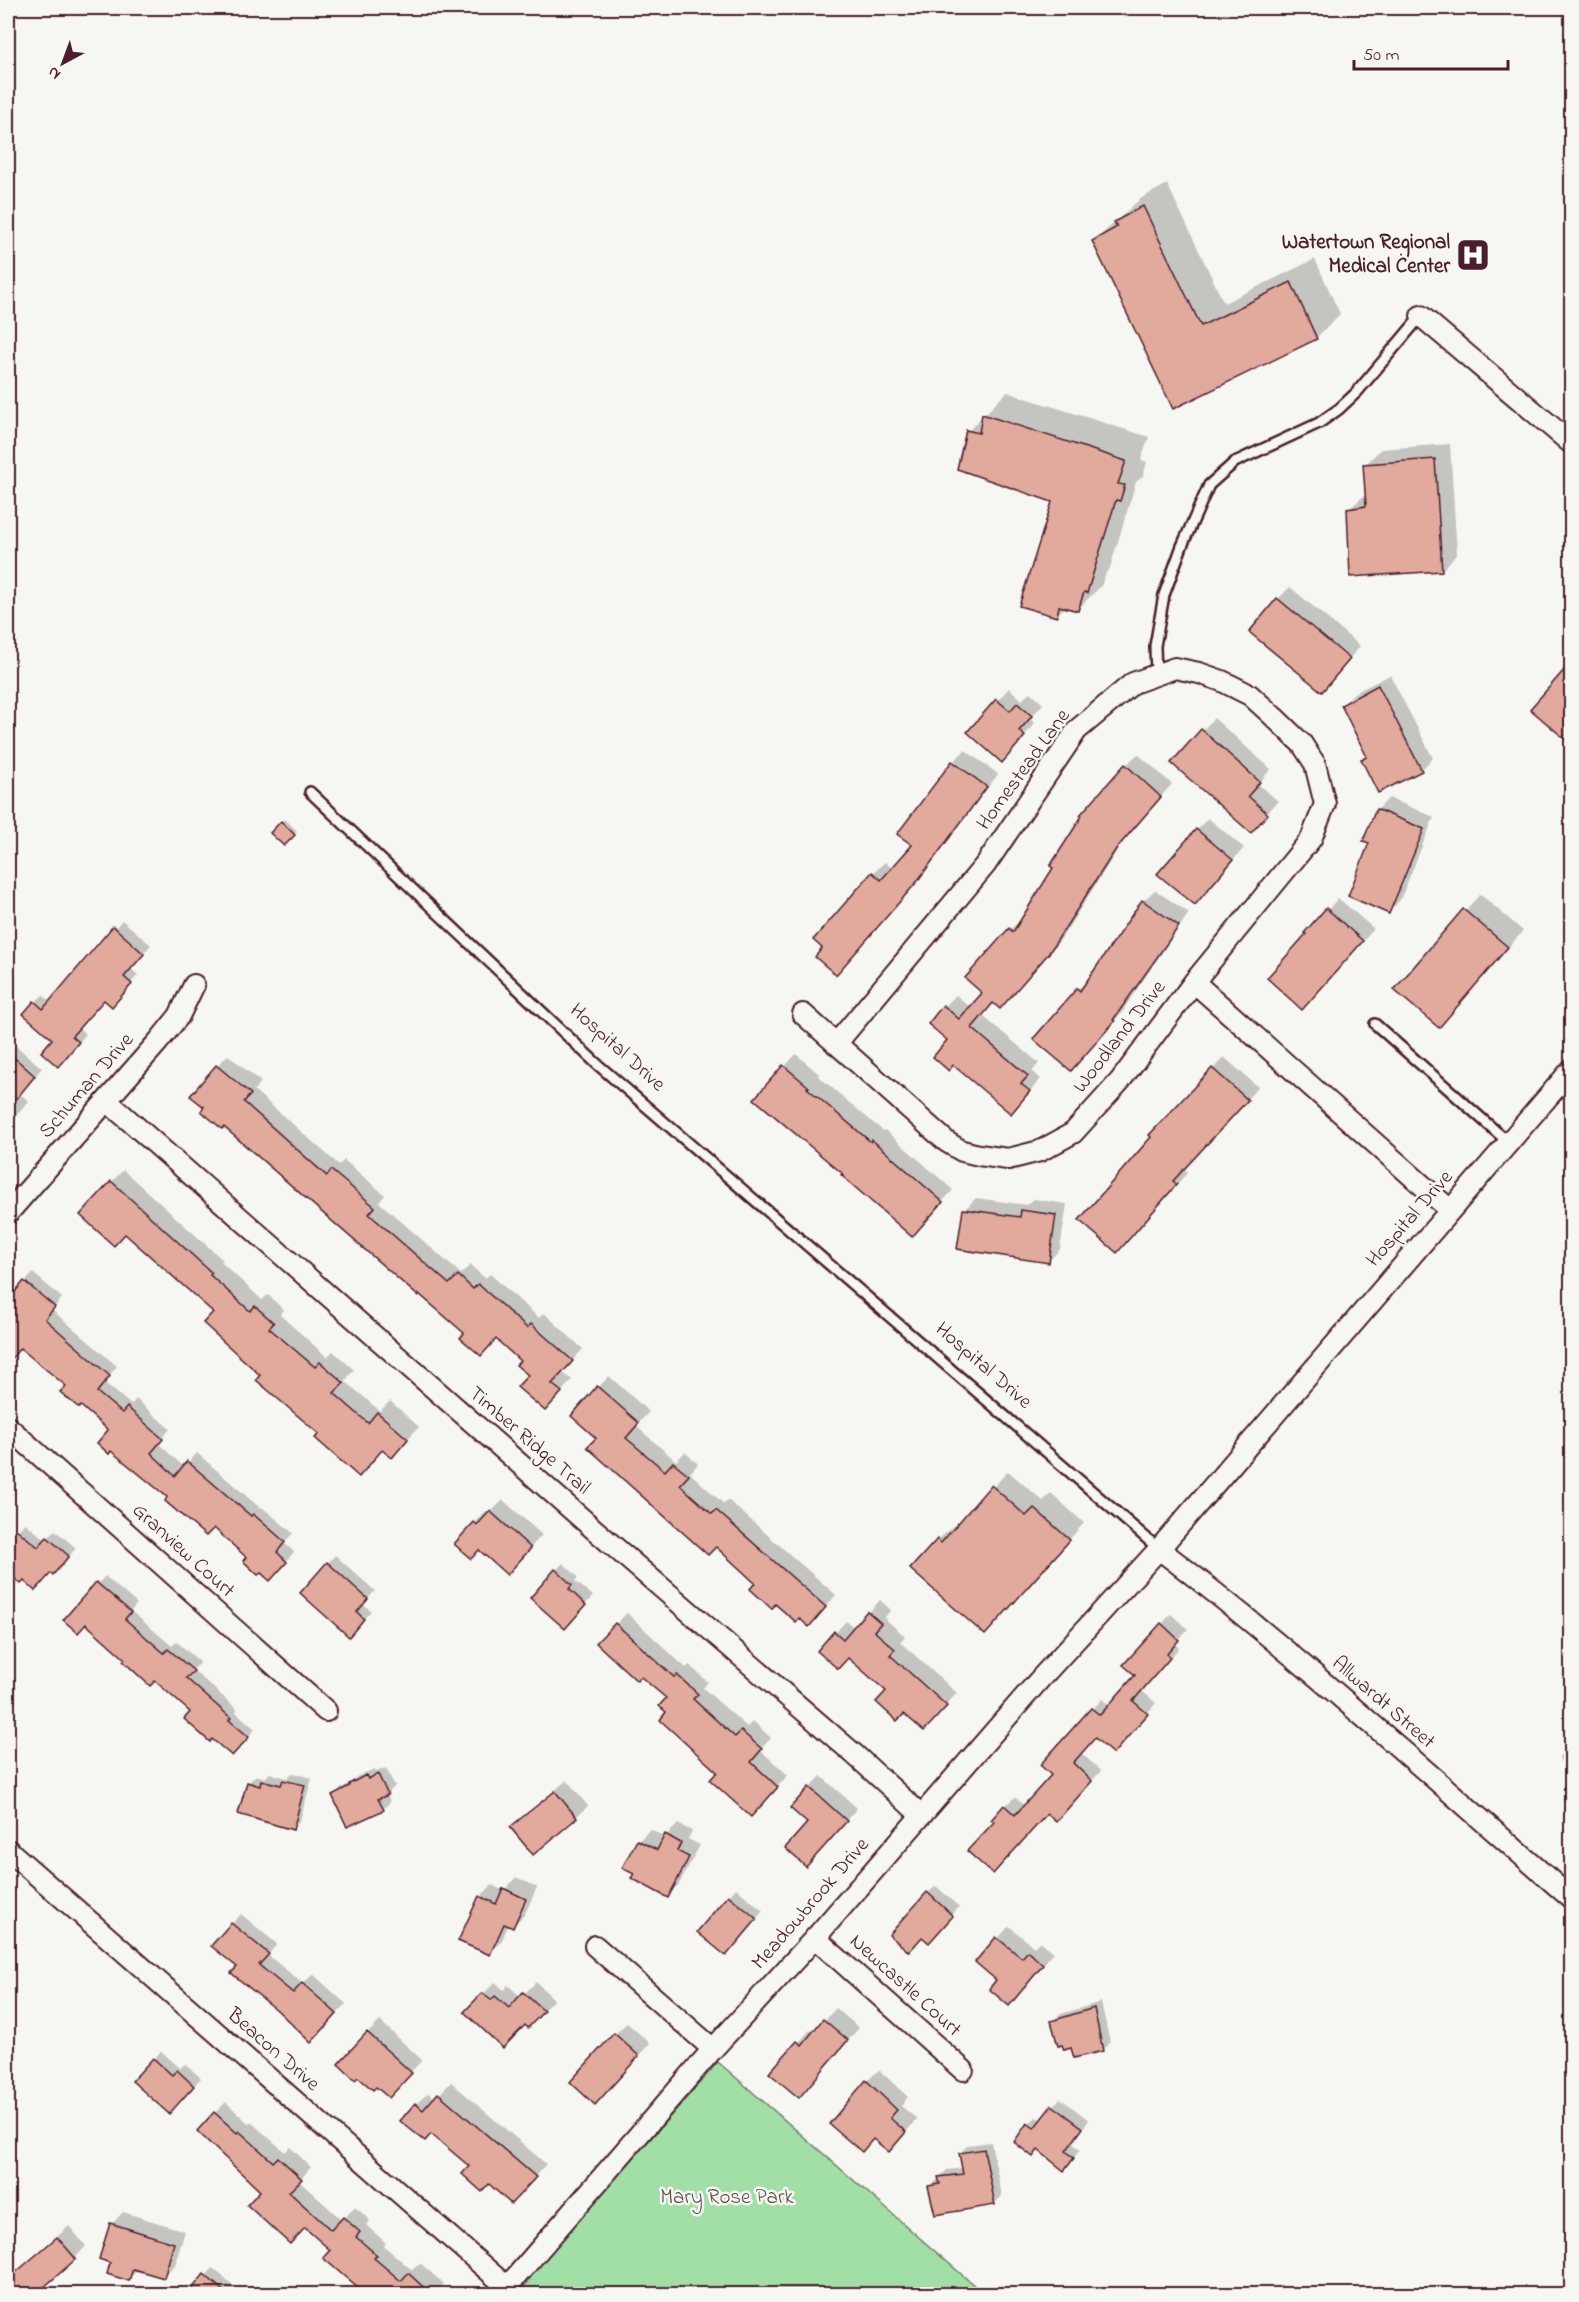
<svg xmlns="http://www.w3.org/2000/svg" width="1579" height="2302" viewBox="0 0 1579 2302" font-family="'Indie Flower',sans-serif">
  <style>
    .green { fill: #a1dfa7; stroke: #767f69; stroke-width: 1.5 }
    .shadow { fill: #0003 }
    .building { fill: #e2a99d; stroke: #4a1f2b; stroke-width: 1.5 }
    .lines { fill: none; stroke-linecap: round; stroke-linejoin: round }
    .service-casing { stroke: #4a1f2b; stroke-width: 14 }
    .minor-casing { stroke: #4a1f2b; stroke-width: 24 }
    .service { stroke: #f6f6f2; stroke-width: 9 }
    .minor { stroke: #f6f6f2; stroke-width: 20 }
    .labels { text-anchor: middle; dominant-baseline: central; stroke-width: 5; stroke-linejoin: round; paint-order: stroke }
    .poi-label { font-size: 21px; font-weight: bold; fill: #4a1f2b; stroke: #f6f6f2; text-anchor: end }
    .street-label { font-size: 21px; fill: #4a1f2b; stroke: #f6f6f2 }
    .park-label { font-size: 21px; fill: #604f4a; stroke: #f6f6f2 }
  </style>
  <rect width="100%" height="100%" fill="#f6f6f2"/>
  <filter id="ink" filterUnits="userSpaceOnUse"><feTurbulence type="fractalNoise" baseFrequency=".0167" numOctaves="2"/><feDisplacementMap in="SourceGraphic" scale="12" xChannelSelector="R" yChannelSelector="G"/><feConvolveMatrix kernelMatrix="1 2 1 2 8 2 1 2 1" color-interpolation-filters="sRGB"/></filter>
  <g filter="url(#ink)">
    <polygon class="green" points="718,2062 984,2294 519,2294 538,2267"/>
    <g class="shadow">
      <polygon points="1552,8 1572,8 1572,24"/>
      <polygon points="1167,184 1224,303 1315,259 1340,314 1316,338 1174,407 1093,242 1140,199"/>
      <polygon points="1007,392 1149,437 1141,460 1147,462 1143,476 1136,482 1110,568 1106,573 1101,586 1077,610 1066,606 1057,615 1054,501 968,431"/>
      <polygon points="1450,444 1457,554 1442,570 1348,510 1367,493 1365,465 1381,449"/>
      <polygon points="1290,587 1360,646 1333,678 1278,599"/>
      <polygon points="1390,675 1433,758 1421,770 1363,760 1368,755 1342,705 1354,693"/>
      <polygon points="1009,688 1022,700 1030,692 1043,704 1030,719 1035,723 1013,749 969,732"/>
      <polygon points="1214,718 1271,769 1258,784 1278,801 1262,819 1173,763"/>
      <polygon points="965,750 998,774 927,869 847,961 873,873 885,862 893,869 914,844 899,834 953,762"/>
      <polygon points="1138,754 1172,784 1127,835 1061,939 1012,995 994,1002 983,1016 1039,1063 1032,1072 1041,1079 1011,1112 950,1040 945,1006 956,995 971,1008 984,993 1010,929 1023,919 1126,765"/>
      <polygon points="1389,798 1434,817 1400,900 1389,912 1371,843 1377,810"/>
      <polygon points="1208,818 1244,848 1195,903 1197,830"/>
      <polygon points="285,819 297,831 284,844 272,833"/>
      <polygon points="1155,890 1189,913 1124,1008 1125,1009 1071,1069 1078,989 1090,978 1143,901"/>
      <polygon points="1480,894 1523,931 1439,1026 1396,990"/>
      <polygon points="1338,898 1374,929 1314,996 1308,934"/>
      <polygon points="122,920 151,945 130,968 138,975 119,997 104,998 79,1028 86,1034 66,1058 35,1002 43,995 51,1002"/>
      <polygon points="15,1045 42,1068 20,1094 29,1101 8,1125 8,1052"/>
      <polygon points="796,1054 819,1074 818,1076 883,1131 885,1130 953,1190 912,1235 845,1173 757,1098"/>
      <polygon points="228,1055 261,1082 254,1090 339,1165 344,1160 385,1195 379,1202 461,1274 470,1265 485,1278 490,1274 539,1318 544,1313 583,1349 562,1372 572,1380 556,1398 530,1375 523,1360 496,1338 466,1333 224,1125 217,1066"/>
      <polygon points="1224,1057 1258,1087 1184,1169 1188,1172 1128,1239 1213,1069"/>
      <polygon points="123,1170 223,1260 221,1262 262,1300 268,1295 284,1310 280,1315 327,1357 333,1351 354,1370 345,1381 380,1411 390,1401 419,1427 403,1444 383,1449 371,1463 321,1433 262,1375 215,1312 112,1182"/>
      <polygon points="976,1198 1027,1205 1034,1199 1067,1204 1060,1249 1049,1261 964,1210"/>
      <polygon points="33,1273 62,1298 52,1310 117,1366 104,1382 131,1405 136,1399 170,1429 158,1443 184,1467 197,1453 260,1508 262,1507 293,1533 284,1543 294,1552 279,1570 248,1557 214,1526 169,1497 68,1386 21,1346 8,1360 8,1302"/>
      <polygon points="609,1376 649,1412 636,1426 676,1461 685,1452 698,1464 690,1473 724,1504 728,1500 836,1595 820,1614 757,1583 573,1415"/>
      <polygon points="1008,1471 1043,1501 1051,1493 1084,1523 1000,1618 938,1540 954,1525 957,1527"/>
      <polygon points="8,1487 15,1493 8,1502"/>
      <polygon points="503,1500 542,1535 507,1573 475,1523 486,1511 489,1514"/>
      <polygon points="25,1523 46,1540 55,1530 76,1548 61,1566 51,1572 24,1579 21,1582 8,1571 8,1541"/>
      <polygon points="335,1555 375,1591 363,1604 371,1611 356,1627 328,1563"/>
      <polygon points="563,1563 578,1577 575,1581 593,1596 572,1619 556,1570"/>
      <polygon points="105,1576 137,1604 131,1611 172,1646 177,1642 200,1662 193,1670 237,1709 236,1712 255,1729 239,1747 192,1711 86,1623 65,1620"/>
      <polygon points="880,1600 891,1610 884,1618 905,1636 900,1642 957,1693 935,1717 888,1691 835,1633 846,1621 855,1628"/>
      <polygon points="627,1613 686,1668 689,1665 708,1682 703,1688 747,1727 753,1721 771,1738 760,1750 788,1775 762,1804 720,1771 669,1712 668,1698 616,1624"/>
      <polygon points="1171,1614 1188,1629 1175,1644 1179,1648 1141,1690 1156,1703 1122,1742 1096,1737 1081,1753 1101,1771 1065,1810 996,1822 1005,1806 1015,1797 1025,1806 1053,1775 1042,1765 1102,1699 1110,1706 1137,1675 1162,1624"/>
      <polygon points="1572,1745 1572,1786 1559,1757"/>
      <polygon points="386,1768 395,1786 387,1794 390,1802 383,1809 334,1795 358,1776 374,1769 376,1772"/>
      <polygon points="270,1773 287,1778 292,1773 312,1778 300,1820 293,1828 248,1783 256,1775 265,1778"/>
      <polygon points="821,1776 857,1808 818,1853 809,1823 810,1788"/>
      <polygon points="567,1780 588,1806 576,1817 512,1827"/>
      <polygon points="678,1824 692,1831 688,1839 700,1845 679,1884 667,1896 624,1867 639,1841 650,1829 665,1837"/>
      <polygon points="516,1877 537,1887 525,1914 513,1926 509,1924 501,1942 489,1953 480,1897 492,1885 504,1891"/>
      <polygon points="936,1886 959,1907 936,1933 928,1893"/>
      <polygon points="736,1888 763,1911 726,1954 729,1896"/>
      <polygon points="241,1914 277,1944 268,1955 303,1984 313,1974 346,2004 321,2031 239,1967 232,1924"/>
      <polygon points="1009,1926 1034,1947 1040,1941 1054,1952 1009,2004 999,1980 977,1962"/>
      <polygon points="495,1982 504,1990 508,1985 521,1997 536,1982 554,1999 540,2014 525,2023 466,2012"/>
      <polygon points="1101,2002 1110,2042 1103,2049 1075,2056 1072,2046 1053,2021 1061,2014"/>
      <polygon points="836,2008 859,2028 810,2084 772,2073 810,2030 813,2033"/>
      <polygon points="380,2021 422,2060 400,2084 368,2033"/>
      <polygon points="627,2023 650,2043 607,2091 615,2034"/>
      <polygon points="161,2051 180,2068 185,2064 201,2078 176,2105 154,2059"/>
      <polygon points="879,2070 908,2097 901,2106 917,2119 900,2139 874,2138 867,2081"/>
      <polygon points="451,2082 546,2164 523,2190 471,2166 432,2132 416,2104 428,2093 435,2099"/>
      <polygon points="1060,2098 1089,2120 1073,2143 1080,2150 1071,2161 1038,2149 1028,2124 1036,2117 1042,2120"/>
      <polygon points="226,2102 249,2124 251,2122 285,2152 290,2147 311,2167 299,2181 342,2220 355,2207 370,2220 366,2225 386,2243 384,2246 412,2270 420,2263 444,2284 434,2294 368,2294 332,2250 262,2191 215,2113"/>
      <polygon points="991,2142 1002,2196 995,2203 930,2187 947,2170 963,2168 960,2153 968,2145"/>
      <polygon points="123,2212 185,2231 175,2265 163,2276 139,2269 128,2279 112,2262 112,2224"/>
      <polygon points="69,2226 86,2246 75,2258 8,2294 8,2280"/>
      <polygon points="213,2268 242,2293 241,2294 189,2294"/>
    </g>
    <g class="building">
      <polygon points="1143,206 1201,326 1291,282 1317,339 1173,409 1092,241 1117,227 1114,222"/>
      <polygon points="982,414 1126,461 1118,484 1125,485 1120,501 1116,500 1087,593 1084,592 1078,611 1059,606 1057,617 1019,606 1052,502 957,469 966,430 979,433"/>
      <polygon points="1435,459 1442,571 1350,577 1347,509 1366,506 1363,464"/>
      <polygon points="1277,598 1350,659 1322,692 1249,632"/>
      <polygon points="1572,661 1572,745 1530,709"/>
      <polygon points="1378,685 1422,771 1378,793 1361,759 1367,757 1341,705"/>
      <polygon points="996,699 1010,711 1017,703 1032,716 1019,731 1025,736 1002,763 967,732"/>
      <polygon points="1201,729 1260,782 1248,796 1268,814 1251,833 1171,763"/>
      <polygon points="952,761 987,787 916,883 836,975 815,957 822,948 813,940 872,872 881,880 912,845 897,834"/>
      <polygon points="1125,764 1161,797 1116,849 1049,953 1000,1009 993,1003 972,1028 1028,1076 1021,1084 1030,1091 1011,1114 953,1065 949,1071 933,1057 947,1040 928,1024 943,1005 959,1019 982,993 965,978 1009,928 1013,932 1053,868 1050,866 1082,816 1080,815"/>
      <polygon points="1376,809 1424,829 1389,914 1348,896 1369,843 1363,841"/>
      <polygon points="281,821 295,835 284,846 270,833"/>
      <polygon points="1196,829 1233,860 1195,905 1157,874"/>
      <polygon points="1142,900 1179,926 1113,1020 1115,1021 1071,1071 1033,1039 1077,988 1080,991"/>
      <polygon points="1326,908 1363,941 1302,1010 1267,978 1306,934 1304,933"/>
      <polygon points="1463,909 1508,947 1439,1028 1394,990"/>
      <polygon points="113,926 144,954 124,977 132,984 112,1007 104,1000 72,1036 79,1042 58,1067 41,1052 52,1039 23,1014 34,1001 43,1009"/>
      <polygon points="8,1052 35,1076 8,1109"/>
      <polygon points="216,1065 251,1094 244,1102 327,1176 331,1170 375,1207 369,1214 449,1284 458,1275 473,1289 478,1284 527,1328 531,1324 573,1361 552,1384 562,1392 545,1411 517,1387 528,1375 516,1365 520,1361 496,1339 481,1356 460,1338 464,1333 419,1294 418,1296 224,1127 222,1129 201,1111 204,1107 190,1096"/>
      <polygon points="783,1065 809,1087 807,1088 871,1142 872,1140 943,1202 912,1237 841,1175 843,1174 754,1099"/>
      <polygon points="1212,1068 1248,1100 1173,1181 1177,1184 1117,1253 1079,1220 1151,1137 1149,1135"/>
      <polygon points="111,1181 212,1273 210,1275 250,1311 255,1306 274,1323 269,1328 315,1367 320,1362 344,1383 334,1393 368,1423 377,1412 408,1439 392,1458 382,1450 359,1477 315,1438 319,1434 256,1380 260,1375 203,1323 213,1312 125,1234 114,1246 80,1215"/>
      <polygon points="963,1209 1020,1217 1021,1210 1056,1215 1049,1263 957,1249"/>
      <polygon points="24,1281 55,1307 45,1319 110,1376 97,1392 122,1413 127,1407 163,1439 151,1453 175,1476 187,1461 251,1516 253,1514 285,1542 277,1552 287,1562 270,1581 261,1573 258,1575 243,1561 246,1557 214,1528 206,1536 165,1501 167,1497 111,1451 109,1454 97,1443 108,1430 81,1406 79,1408 60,1392 66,1386 20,1348 8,1363 8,1300"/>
      <polygon points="597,1386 639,1423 626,1438 665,1471 673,1462 689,1475 680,1485 712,1514 716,1510 826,1607 809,1627 799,1618 796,1622 775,1604 772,1609 750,1589 755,1583 716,1547 708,1555 587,1447 596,1438 571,1416"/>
      <polygon points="991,1485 1026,1516 1034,1508 1070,1540 985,1635 910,1569 937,1539 941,1543"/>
      <polygon points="490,1511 531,1548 507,1575 479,1550 471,1559 454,1544 474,1522 477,1525"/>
      <polygon points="16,1529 38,1547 47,1537 69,1556 53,1575 51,1573 35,1591 24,1581 21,1584 8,1573 8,1539"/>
      <polygon points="327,1562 368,1599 357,1612 364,1619 349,1637 300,1593"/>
      <polygon points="555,1569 572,1585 569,1589 586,1605 565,1629 530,1598"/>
      <polygon points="96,1582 131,1612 125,1619 164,1653 168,1649 194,1671 186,1678 231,1718 229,1720 249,1737 232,1756 212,1739 210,1742 184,1719 190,1712 155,1681 150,1686 123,1661 125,1659 86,1624 78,1633 63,1620"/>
      <polygon points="867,1611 881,1623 874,1631 895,1649 890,1655 947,1706 924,1731 904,1714 897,1721 876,1702 886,1691 848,1658 838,1669 817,1651 834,1631 843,1639"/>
      <polygon points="615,1623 674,1677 677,1675 698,1694 693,1699 735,1737 741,1731 762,1749 751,1762 778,1787 751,1817 710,1780 717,1772 660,1720 666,1712 659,1706 666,1698 641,1677 637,1681 596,1643"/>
      <polygon points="1161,1623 1179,1640 1167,1654 1170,1658 1133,1701 1148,1714 1113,1754 1095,1738 1073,1763 1092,1781 1056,1822 1047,1814 993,1874 967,1851 994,1822 991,1820 1004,1805 1015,1815 1051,1775 1040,1765 1091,1708 1100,1715 1135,1675 1123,1665"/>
      <polygon points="378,1774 388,1795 378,1799 384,1810 347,1827 332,1795 349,1786 349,1784 366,1775 368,1779"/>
      <polygon points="261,1780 281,1785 283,1780 305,1785 293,1830 238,1814 247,1782 260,1786"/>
      <polygon points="809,1787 847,1821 806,1867 785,1848 807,1823 790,1808"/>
      <polygon points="555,1791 577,1818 533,1855 510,1827"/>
      <polygon points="665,1834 681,1843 677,1851 689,1857 668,1898 631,1878 634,1874 622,1868 637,1840 657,1850"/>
      <polygon points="503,1888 526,1899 513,1928 504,1924 490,1955 458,1941 479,1896 496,1904"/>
      <polygon points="927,1892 953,1916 929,1943 922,1937 909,1952 889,1935"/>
      <polygon points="728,1895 757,1919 726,1956 697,1932"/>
      <polygon points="231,1923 269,1954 259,1965 293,1993 302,1983 337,2014 311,2043 277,2010 231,1973 237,1967 211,1946"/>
      <polygon points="996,1937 1022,1958 1028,1951 1043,1965 1009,2006 989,1989 996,1980 975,1962"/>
      <polygon points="523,1992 544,2011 528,2028 525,2025 503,2048 464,2012 482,1993 491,2000 495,1996 509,2008"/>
      <polygon points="1094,2008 1103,2051 1074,2058 1071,2048 1064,2050 1062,2045 1058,2046 1051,2021"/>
      <polygon points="823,2019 848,2040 799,2098 769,2073 797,2041 802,2045"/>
      <polygon points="367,2032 412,2073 389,2098 376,2087 373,2090 358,2077 355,2080 338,2064"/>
      <polygon points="614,2033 639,2056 595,2105 570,2082"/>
      <polygon points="153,2058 172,2075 177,2070 194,2086 169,2114 132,2081"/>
      <polygon points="866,2080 897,2110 890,2118 906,2132 889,2152 873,2139 862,2152 829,2124"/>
      <polygon points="438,2093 536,2177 511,2204 489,2184 482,2192 462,2174 469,2166 431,2134 425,2141 400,2121 415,2103 423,2110"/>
      <polygon points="1052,2105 1083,2128 1066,2151 1074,2158 1064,2171 1038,2150 1033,2157 1014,2142 1027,2123 1034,2128"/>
      <polygon points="214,2112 237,2133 239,2131 273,2162 278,2157 302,2179 289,2192 331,2230 343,2217 360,2232 356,2237 377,2255 374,2258 401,2281 408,2273 432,2295 366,2295 323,2258 330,2250 305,2228 290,2244 247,2205 260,2191 197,2131"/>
      <polygon points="984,2149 995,2205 935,2215 928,2186 940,2184 938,2177 963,2174 959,2153"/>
      <polygon points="110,2223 174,2243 164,2278 133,2269 129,2281 107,2274 110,2263 99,2259"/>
      <polygon points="57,2237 76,2259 35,2295 8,2295 8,2279"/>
      <polygon points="204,2274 228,2295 187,2295"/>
    </g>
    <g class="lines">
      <g class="service-casing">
        <g id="service">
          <polyline points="1156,675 1155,646 1164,595 1182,546 1209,485 1235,462 1319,423 1339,409 1357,392 1421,316"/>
          <polyline points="310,792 597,1064 1159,1549"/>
          <polyline points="1375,1024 1508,1142"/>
        </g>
      </g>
      <g class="minor-casing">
        <g id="minor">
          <polyline points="1421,316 1572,444"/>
          <polyline points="1194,982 1450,1210"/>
          <polyline points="803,1014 947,1142 962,1151 979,1155 1008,1159 1040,1151 1073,1133 1120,1081 1194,982 1311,839 1325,804 1315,764 1302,744 1274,717 1250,695 1222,681 1199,673 1175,668 1133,683 1077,730 986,864 836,1044"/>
          <polyline points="107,1101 596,1531 854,1754 921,1815"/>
          <polyline points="8,1213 158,1042 179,1016 194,985"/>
          <polyline points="8,1427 326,1711"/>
          <path d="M 1159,1549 C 1302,1658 1436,1781 1572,1899"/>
          <polyline points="8,1850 507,2287"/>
          <polyline points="815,1938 963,2070"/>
          <polyline points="595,1946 713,2049"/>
          <polyline points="504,2294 507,2287 713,2049 815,1938 1040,1679 1159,1549 1572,1069"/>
        </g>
      </g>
      <use href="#service" class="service"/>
      <use href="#minor" class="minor"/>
    </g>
  </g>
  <defs>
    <g id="hospital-square" transform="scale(1.725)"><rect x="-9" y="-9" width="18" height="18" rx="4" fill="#4a1f2b" stroke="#f6f6f2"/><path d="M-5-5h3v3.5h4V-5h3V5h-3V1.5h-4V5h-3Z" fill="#fff"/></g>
  </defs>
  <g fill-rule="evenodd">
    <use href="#hospital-square" x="1473" y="255"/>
  </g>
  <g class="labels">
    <g class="poi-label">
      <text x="1450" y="243">Watertown Regional<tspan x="1450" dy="24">Medical Center</tspan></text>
    </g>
    <g class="street-label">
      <text transform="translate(1024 770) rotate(-54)">Homestead Lane</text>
      <text transform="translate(1120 1037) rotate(-52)">Woodland Drive</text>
      <text transform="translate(617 1048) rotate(42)">Hospital Drive</text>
      <text transform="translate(87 1086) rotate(-49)">Schuman Drive</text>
      <text transform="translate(1410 1219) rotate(-49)">Hospital Drive</text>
      <text transform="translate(983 1366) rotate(41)">Hospital Drive</text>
      <text transform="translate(529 1441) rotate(41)">Timber Ridge Trail</text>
      <text transform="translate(183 1551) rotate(42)">Granview Court</text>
      <text transform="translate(1383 1703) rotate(41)">Allwardt Street</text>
      <text transform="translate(811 1904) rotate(-49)">Meadowbrook Drive</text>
      <text transform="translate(905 1986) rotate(42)">Newcastle Court</text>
      <text transform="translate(273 2050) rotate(41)">Beacon Drive</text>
    </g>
    <g class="park-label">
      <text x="727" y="2198">Mary Rose Park</text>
    </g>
  </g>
  <rect width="1579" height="2302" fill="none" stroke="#f6f6f2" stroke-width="30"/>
  <rect x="15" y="15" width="1549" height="2272" fill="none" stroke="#4a1f2b" stroke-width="2" filter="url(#ink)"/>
  <g transform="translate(63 63) rotate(221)" stroke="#f6f6f2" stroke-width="4.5" paint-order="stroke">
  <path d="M0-4.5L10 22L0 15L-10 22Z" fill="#4a1f2b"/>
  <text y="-9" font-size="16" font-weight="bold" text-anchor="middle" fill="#4a1f2b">N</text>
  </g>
  <path d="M1354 60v9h154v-9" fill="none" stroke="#4a1f2b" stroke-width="3"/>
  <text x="1363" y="60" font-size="18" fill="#4a1f2b" stroke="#f6f6f2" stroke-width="4.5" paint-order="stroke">50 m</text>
</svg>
